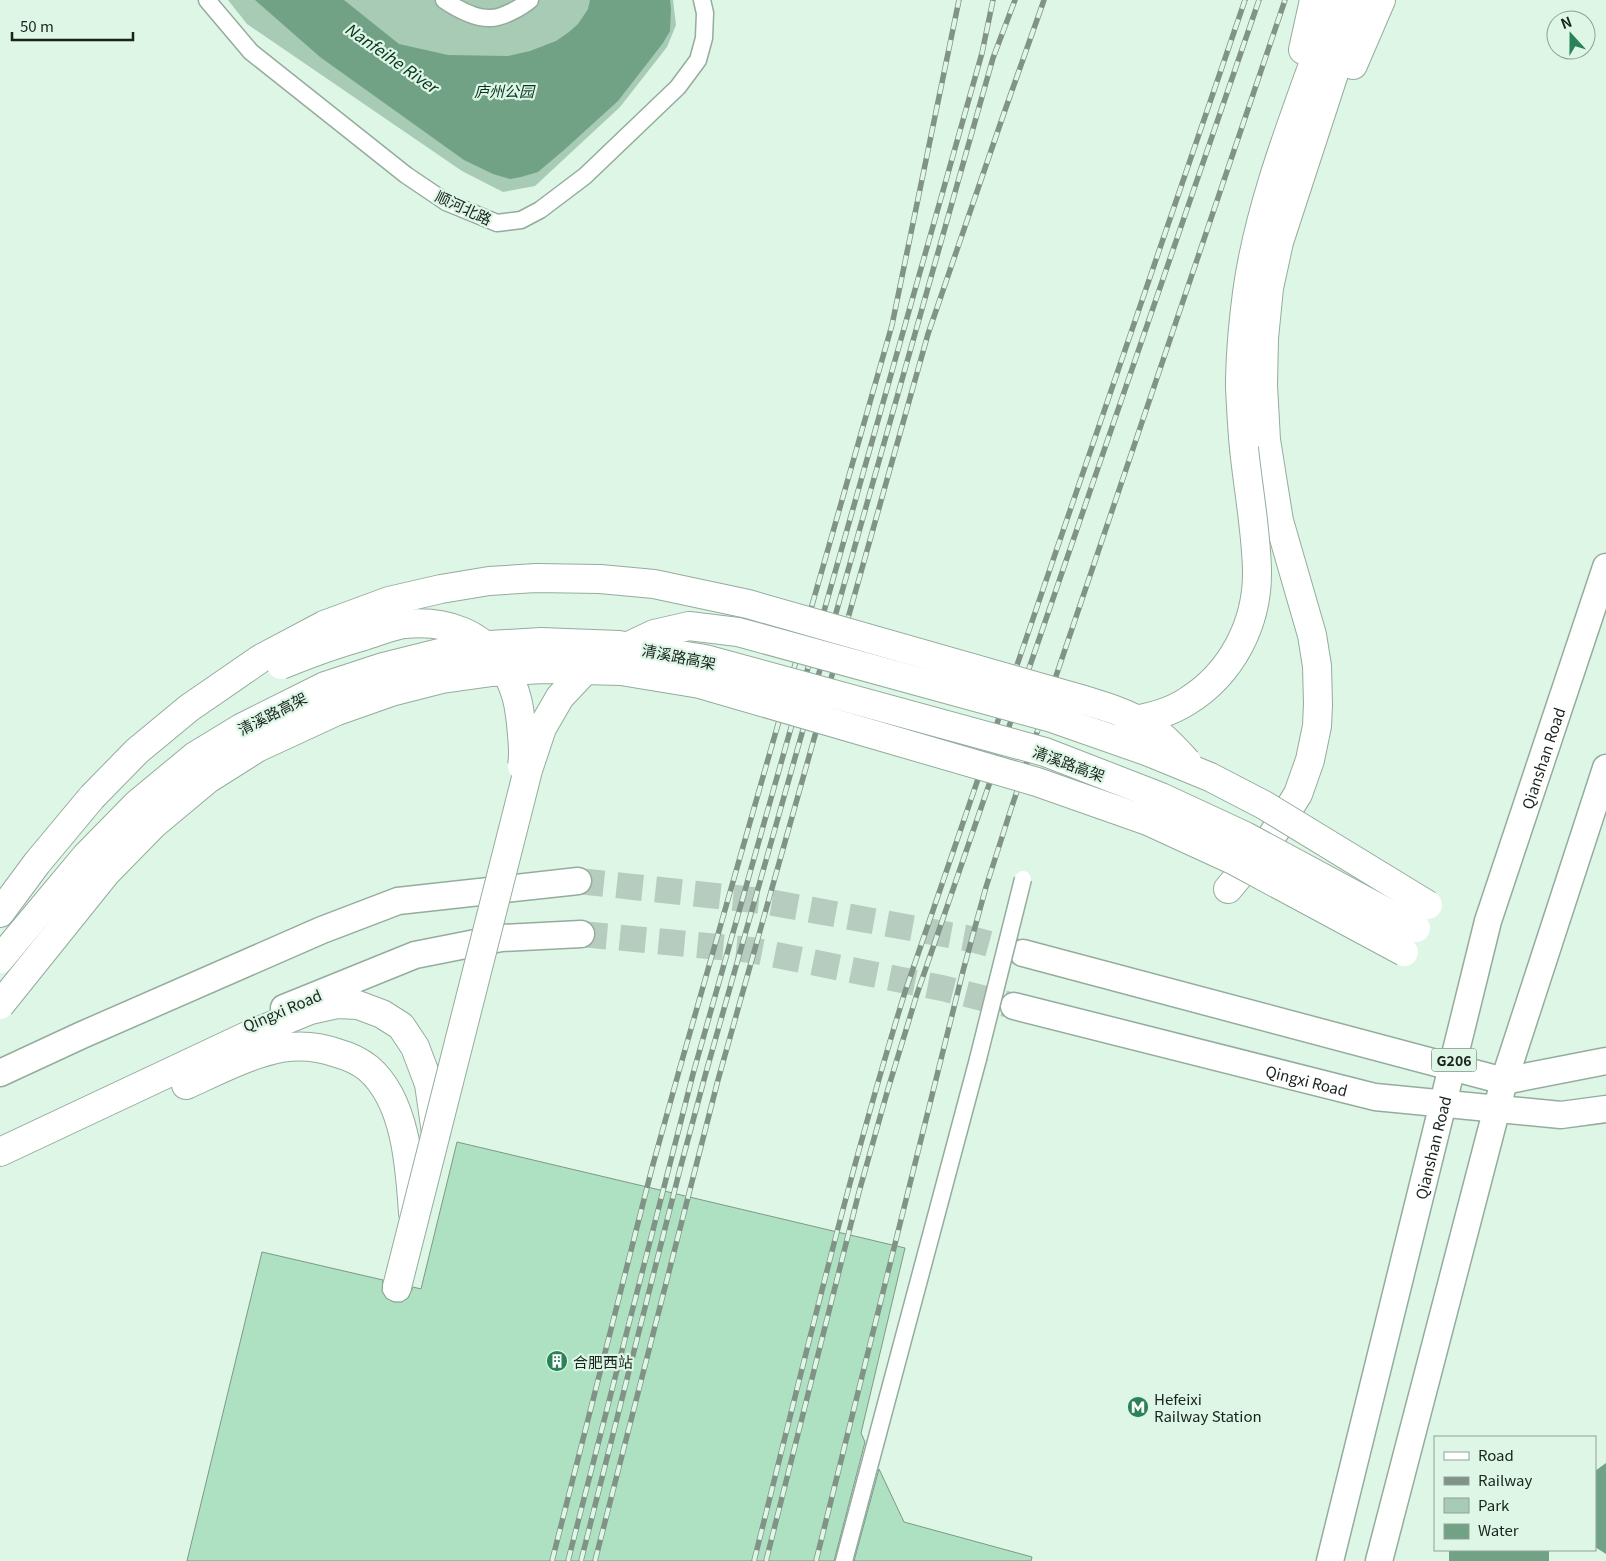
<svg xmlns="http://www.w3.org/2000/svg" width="1606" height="1561" viewBox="0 0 1606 1561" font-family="Georgia,'Noto Sans SC',serif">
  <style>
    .green { fill: #a7cbb5 }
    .water { fill: #71a286 }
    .building { fill: #aee1c2; stroke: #7f9788 }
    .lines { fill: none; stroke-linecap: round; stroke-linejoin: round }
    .primary-tunnel { stroke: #b6ccbe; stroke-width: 26; stroke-dasharray: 26 13; stroke-linecap: butt }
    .street-casing { stroke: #94ac9d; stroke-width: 19 }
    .primary-casing { stroke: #94ac9d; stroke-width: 29 }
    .highway-casing { stroke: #94ac9d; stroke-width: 30 }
    .street { stroke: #fff; stroke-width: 16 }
    .primary { stroke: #fff; stroke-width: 26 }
    .highway { stroke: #fff; stroke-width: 28 }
    .rail-casing { stroke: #819387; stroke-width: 5.5 }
    .rail { stroke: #ddf6e6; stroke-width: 4; stroke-dasharray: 11; stroke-linecap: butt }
    .street-bridge-casing { stroke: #94ac9d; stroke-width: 19; stroke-linecap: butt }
    .highway-bridge-casing { stroke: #94ac9d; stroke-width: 30; stroke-linecap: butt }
    .street-bridge { stroke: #fff; stroke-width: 16 }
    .highway-bridge { stroke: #fff; stroke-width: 28 }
    .labels { text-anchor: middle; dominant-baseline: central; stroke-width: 4.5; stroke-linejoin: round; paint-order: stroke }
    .shield { fill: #ddf6e6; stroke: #546259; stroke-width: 1 }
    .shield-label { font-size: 14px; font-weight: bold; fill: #19231d }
    .park-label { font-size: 15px; font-style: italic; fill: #0a3420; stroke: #ddf6e6 }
    .street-label { font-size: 15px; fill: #19231d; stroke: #ddf6e6 }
    .poi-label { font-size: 15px; fill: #19231d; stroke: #ddf6e6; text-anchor: start }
    .water-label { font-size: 16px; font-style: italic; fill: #0c3521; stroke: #ddf6e6 }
  </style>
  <rect width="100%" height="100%" fill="#ddf6e6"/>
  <polygon class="green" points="228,0 673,0 676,25 667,47 620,107 535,186 503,192 462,171 247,24"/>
  <g class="water">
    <polygon points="255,0 344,0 399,44 448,55 508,56 530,51 556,41 569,32 578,24 588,9 590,0 670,0 671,9 670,31 663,43 618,101 564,150 538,172 521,177 510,179 493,174 464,160 320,57"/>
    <polygon points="1606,1463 1606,1554 1595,1547 1595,1471"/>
    <rect x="1449" y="1550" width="100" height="11"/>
  </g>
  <g class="building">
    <polygon points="457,1142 905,1248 861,1433 865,1442 834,1561 187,1561 262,1252 383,1280 382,1291 386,1298 394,1302 402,1302 408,1298 413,1287 421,1289"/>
    <polygon points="879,1469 904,1522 1032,1557 1031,1561 854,1561"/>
  </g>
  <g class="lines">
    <g class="primary-tunnel">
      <polyline points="578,881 763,901 971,939 1023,953"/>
      <polyline points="581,934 751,950 942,988 1014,1006"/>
    </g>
    <g class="street-casing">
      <g id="street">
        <polyline points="207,0 251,52 406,175 446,202 497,223 521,220 540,210 585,176 678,87 698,60 704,38 705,13 702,0"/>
        <path d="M 444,0 C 456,8 476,19 491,18 C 502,18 522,7 530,0"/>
        <polyline points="844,1561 978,1059"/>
      </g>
    </g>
    <g class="primary-casing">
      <g id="primary">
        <polyline points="1023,953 1504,1081 1606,1061"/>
        <path id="s1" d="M 1014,1006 L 1375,1097 L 1561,1115 L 1606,1109"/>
        <polyline points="284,1008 415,955 501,938 581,934"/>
        <polyline points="0,1073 82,1035 322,930 398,901 578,881"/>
        <path id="s2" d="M 1330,1561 L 1488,921 L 1606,567"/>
        <polyline points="1379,1561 1504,1081 1606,768"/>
      </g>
    </g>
    <g class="highway-casing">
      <g id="highway">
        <polyline points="1303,50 1314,0"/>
        <polyline points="1353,65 1381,0"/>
        <path d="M 1244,448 C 1242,428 1241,408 1240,387 C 1240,356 1243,324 1247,293 C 1260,195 1304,94 1336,0"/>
        <polyline points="1228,889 1272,836 1298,794 1310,760 1317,726 1318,704 1317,666 1312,635 1279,521 1266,440 1263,385 1264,338 1269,288 1279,242 1358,0"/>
        <polyline points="0,913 37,863 92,797"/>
        <path d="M 186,1085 C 215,1072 249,1054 281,1048 C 299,1045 320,1047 337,1053 C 348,1056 359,1061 368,1068 C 406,1100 410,1167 413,1213"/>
        <polyline points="0,1152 249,1035 310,1010 337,1004 358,1005 382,1014 401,1026 415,1047 429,1084 436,1133"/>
      </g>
    </g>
    <use href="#street" class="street"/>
    <use href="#primary" class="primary"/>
    <use href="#highway" class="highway"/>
    <g class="rail-casing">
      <g id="rail">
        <polyline points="552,1561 652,1168 679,1071 892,325 959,0"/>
        <polyline points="568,1561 693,1074 982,53 993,0"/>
        <polyline points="581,1561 679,1173 705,1076 993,58 1015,0"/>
        <polyline points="595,1561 718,1080 928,334 1003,116 1044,0"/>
        <path d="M 754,1561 C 802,1371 847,1179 905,992 L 1245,0"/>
        <polyline points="766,1561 859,1192 888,1089 917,994 1259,0"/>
        <polyline points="816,1561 963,971 986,887 1012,806 1285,0"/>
      </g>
    </g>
    <use href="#rail" class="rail"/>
    <g class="street-bridge-casing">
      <polyline id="street-bridge" points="978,1059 1023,879"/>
    </g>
    <g class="highway-bridge-casing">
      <g id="highway-bridge">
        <path d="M 281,665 C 308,654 335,644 364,636 C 377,632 391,626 404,624 C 445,620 483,632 505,670 C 518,692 520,710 522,735 C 523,746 524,755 522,766"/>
        <path d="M 1128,721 C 1148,718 1169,713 1186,702 C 1232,674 1258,623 1257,570 C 1256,529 1248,488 1244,448"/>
        <path d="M 92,797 L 137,751 L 189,708 L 260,659 L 324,625 L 389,601 L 441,589 L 489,581 L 536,578 L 600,579 L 654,584 L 748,604 L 1084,700 C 1107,707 1130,714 1150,727 C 1164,736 1176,750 1187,762"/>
        <polyline points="0,959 86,856 137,804 195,756 241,728 325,686 383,667 439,653 489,645 541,642 619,645 705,659 1045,752 1161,797 1245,836 1416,928"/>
        <polyline points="0,1005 106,873 154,824 208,779 257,748 337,711 391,692 442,679 492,672 544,669 621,671 700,684 1037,782 1148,821 1233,860 1404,952"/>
        <polyline points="397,1287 528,770 542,728 560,697 591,664 654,634 689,626 738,632 1052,718 1149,752 1210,777 1264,805 1428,905"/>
      </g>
    </g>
    <use href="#street-bridge" class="street-bridge"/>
    <use href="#highway-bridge" class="highway-bridge"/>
  </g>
  <defs>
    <g id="building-disc" transform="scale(1.125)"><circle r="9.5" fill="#298258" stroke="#ddf6e6"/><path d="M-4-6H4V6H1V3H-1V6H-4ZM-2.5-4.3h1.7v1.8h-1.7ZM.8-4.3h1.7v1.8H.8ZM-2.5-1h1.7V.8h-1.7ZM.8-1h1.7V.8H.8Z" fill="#fff"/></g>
    <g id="metro-disc" transform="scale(1.125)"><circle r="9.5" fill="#298258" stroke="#ddf6e6"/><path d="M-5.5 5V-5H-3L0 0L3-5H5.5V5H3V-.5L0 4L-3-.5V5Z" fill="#fff"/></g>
  </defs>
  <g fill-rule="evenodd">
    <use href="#building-disc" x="557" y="1361"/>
    <use href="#metro-disc" x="1138" y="1407"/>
  </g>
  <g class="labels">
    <rect class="shield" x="1431.5" y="1048.5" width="45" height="23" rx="4"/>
    <g class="shield-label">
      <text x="1454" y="1060">G206</text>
    </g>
    <g class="park-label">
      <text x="504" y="90">庐州公园</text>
    </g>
    <g class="street-label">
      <text transform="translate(464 207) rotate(25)">顺河北路</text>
      <text transform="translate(679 656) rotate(11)">清溪路高架</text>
      <text transform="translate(272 713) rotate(-27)">清溪路高架</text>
      <text stroke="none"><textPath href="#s2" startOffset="831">Qianshan Road</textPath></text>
      <text transform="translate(1069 763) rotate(20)">清溪路高架</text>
      <text transform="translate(282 1010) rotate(-23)">Qingxi Road</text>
      <text stroke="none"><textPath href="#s1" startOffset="302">Qingxi Road</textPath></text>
      <text stroke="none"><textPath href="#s2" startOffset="426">Qianshan Road</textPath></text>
    </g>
    <g class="poi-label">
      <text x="573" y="1361">合肥西站</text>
      <text x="1154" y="1398">Hefeixi<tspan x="1154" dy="17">Railway Station</tspan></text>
    </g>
    <g class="water-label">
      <text transform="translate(392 57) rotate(35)">Nanfeihe River</text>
    </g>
  </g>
  <rect x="1434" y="1436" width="162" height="115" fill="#ddf6e6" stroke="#8fa296"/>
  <rect x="1444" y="1452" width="25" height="8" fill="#ffffff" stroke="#8fa296"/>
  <text x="1478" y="1461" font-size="15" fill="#19231d">Road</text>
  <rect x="1444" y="1477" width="25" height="8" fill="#819387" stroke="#8fa296"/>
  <text x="1478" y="1486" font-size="15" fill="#19231d">Railway</text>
  <rect x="1444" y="1498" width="25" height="15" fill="#a7cbb5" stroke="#8fa296"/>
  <text x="1478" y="1511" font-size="15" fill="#19231d">Park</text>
  <rect x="1444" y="1524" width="25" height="15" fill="#71a286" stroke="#8fa296"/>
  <text x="1478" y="1536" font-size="15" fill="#19231d">Water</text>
  <g transform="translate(1571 35) rotate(339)"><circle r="24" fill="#ddf6e6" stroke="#8fa296"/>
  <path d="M0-4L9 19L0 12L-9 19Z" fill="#298258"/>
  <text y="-8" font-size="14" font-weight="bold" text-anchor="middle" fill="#19231d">N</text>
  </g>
  <path d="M12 32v8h121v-8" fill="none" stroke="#19231d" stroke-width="2.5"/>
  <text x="20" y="32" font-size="15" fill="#19231d" stroke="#ddf6e6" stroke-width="4" paint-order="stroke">50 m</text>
</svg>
